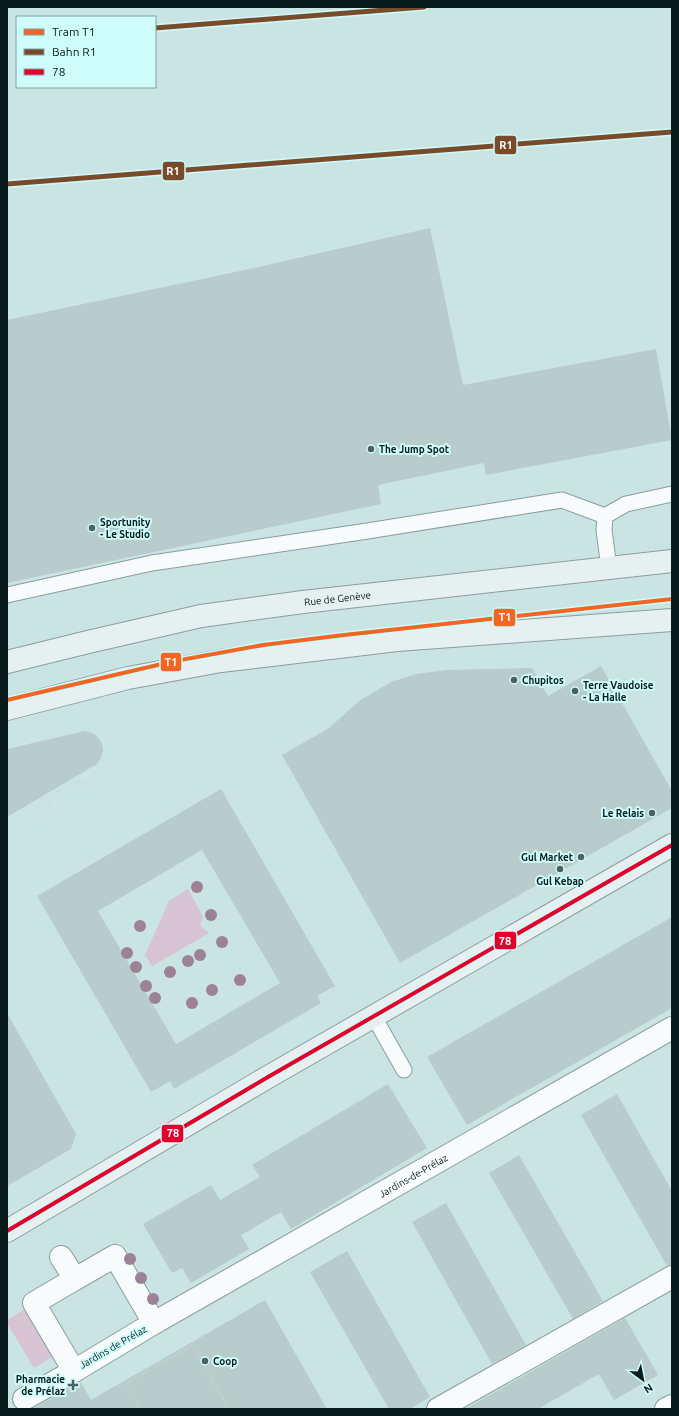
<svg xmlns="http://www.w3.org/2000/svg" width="679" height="1416" viewBox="0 0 679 1416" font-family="Ubuntu,sans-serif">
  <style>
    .green { fill: #d7c3d3 }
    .building { fill: #b8cccb; fill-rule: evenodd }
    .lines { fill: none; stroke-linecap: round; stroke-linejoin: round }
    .service-casing { stroke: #8a9e9e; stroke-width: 17 }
    .pedestrian-casing { stroke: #8a9e9e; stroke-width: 24 }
    .minor-casing { stroke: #8a9e9e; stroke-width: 24 }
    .secondary-casing { stroke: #8a9e9e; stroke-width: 24 }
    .path { stroke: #cdd5d5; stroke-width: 2.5; stroke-dasharray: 1 3; stroke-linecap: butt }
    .service { stroke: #f7fbfb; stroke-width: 15 }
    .pedestrian { stroke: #f7fbfb; stroke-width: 22 }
    .minor { stroke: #f7fbfb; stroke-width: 22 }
    .secondary { stroke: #e7f0f0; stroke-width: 22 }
    .bus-1-casing { stroke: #cdfcfb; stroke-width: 7 }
    .bus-1 { stroke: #e4002b; stroke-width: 4 }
    .rail-1-casing { stroke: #cdfcfb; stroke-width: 8 }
    .rail-1 { stroke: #7a4b2a; stroke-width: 5 }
    .tram-1-casing { stroke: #cdfcfb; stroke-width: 7 }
    .tram-1 { stroke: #f26522; stroke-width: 4 }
    .tree { fill: #9c8197 }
    .poi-dot { fill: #4d6161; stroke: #cdfcfb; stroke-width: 1.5 }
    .labels { text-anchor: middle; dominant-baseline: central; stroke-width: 4; stroke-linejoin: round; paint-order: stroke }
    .poi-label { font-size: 10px; font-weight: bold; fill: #091b1b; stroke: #cdfcfb; text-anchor: start }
    .street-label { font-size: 10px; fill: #091b1b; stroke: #cdfcfb }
    .line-badge { stroke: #cdfcfb; stroke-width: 1.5 }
    .badge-label { font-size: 11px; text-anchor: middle; font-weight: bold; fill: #fff }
  </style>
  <rect width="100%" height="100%" fill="#cae4e3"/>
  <g class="green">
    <polygon points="188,889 203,917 200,926 209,933 152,966 145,955 169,901"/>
    <polygon points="27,1308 55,1355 34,1368 7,1323 7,1320"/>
  </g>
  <g class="building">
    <polygon points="430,228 463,385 656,349 672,440 486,475 484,463 378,485 381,504 7,583 7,320 245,270"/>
    <polygon points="601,666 672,791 672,808 400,963 282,755 329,728 359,701 391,682 416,674 446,670 532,668 548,696"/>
    <polygon points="85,731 92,733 98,737 102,744 103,751 101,758 97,764 7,817 7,749"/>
    <path d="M 221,789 L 335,986 L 317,996 L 321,1003 L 174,1089 L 170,1081 L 151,1092 L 37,896 ZM 202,850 L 280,983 L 176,1044 L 98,911 Z"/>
    <polygon points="672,917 672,1008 467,1125 427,1057"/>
    <polygon points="7,1013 76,1134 71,1149 7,1186"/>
    <polygon points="388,1084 427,1148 291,1229 281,1212 241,1235 249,1249 191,1283 182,1268 172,1273 143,1224 211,1185 220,1200 260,1177 252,1165"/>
    <polygon points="617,1094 672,1191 672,1265 667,1266 581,1115"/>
    <polygon points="519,1155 603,1301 573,1319 489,1173"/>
    <polygon points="446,1203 526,1345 492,1364 412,1222"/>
    <polygon points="347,1251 430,1397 410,1409 389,1409 310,1272"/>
    <polygon points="265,1300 327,1409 32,1409 81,1382 91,1400"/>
    <polygon points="625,1318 658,1375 614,1400 599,1374 538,1409 465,1409"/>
  </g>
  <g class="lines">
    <g class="service-casing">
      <g id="service">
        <polyline points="609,568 604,530 605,516 626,504 672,494"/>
        <polyline points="7,595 152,563 361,532 562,500 605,516"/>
        <polyline points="374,1017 404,1070"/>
      </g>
    </g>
    <g class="pedestrian-casing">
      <g id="pedestrian">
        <polyline points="61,1257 75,1279 115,1256 154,1323 74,1371 34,1303 75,1279"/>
        <path id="s1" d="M 154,1323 L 672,1028"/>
        <polyline points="24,1399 74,1371"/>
        <polyline points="438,1409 672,1277"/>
      </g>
    </g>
    <g class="minor-casing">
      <polyline id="minor" points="666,1409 672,1406"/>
    </g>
    <g class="secondary-casing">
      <g id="secondary">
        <path id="s2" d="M 7,662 L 88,642 L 201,616 L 303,602 L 672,561"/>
        <polyline points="7,709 128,678 221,661 397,640 672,620"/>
        <polyline points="7,1231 268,1077 672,845"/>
      </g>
    </g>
    <g class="path">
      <polyline points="45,816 52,795 77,781 93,785"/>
      <polyline points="188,1335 193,1345"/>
      <polyline points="141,1409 126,1384 193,1345 229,1409"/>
      <polyline points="222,1409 227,1406"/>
    </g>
    <use href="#service" class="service"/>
    <use href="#pedestrian" class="pedestrian"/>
    <use href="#minor" class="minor"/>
    <use href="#secondary" class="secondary"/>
    <g class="bus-1-casing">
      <polyline id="bus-1" points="7,1231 268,1077 672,845"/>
    </g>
    <use href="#bus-1" class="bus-1"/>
    <g class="rail-1-casing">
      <g id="rail-1">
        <polyline points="155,28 424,7"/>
        <polyline points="7,184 672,132"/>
      </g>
    </g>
    <use href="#rail-1" class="rail-1"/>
    <g class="tram-1-casing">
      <polyline id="tram-1" points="7,700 175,661 263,645 344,635 672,599"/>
    </g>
    <use href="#tram-1" class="tram-1"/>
  </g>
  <g class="tree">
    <circle cx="197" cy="887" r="6"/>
    <circle cx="211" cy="915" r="6"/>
    <circle cx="140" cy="926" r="6"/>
    <circle cx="222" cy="942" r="6"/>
    <circle cx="127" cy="953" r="6"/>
    <circle cx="200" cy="955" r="6"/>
    <circle cx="188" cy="961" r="6"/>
    <circle cx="136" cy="967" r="6"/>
    <circle cx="170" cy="972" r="6"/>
    <circle cx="240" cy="980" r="6"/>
    <circle cx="146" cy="986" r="6"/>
    <circle cx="212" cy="990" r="6"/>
    <circle cx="155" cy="998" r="6"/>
    <circle cx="192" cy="1003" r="6"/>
    <circle cx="130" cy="1259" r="6"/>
    <circle cx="141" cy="1278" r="6"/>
    <circle cx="153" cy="1299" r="6"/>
  </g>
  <g class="poi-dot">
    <circle cx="371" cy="449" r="4"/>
    <circle cx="92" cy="528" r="4"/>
    <circle cx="514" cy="680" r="4"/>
    <circle cx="575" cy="691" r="4"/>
    <circle cx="652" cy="813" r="4"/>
    <circle cx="581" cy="857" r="4"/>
    <circle cx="560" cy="869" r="4"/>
    <circle cx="205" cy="1361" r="4"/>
    <path d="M71 1379h4v4h4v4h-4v4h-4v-4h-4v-4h4z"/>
  </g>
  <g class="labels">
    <g class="poi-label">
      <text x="379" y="449">The Jump Spot</text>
      <text x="100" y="522">Sportunity<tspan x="100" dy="12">- Le Studio</tspan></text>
      <text x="522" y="680">Chupitos</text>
      <text x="583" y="685">Terre Vaudoise<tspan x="583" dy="12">- La Halle</tspan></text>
      <text x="644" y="813" text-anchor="end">Le Relais</text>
      <text x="573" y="857" text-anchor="end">Gul Market</text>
      <text x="560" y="881" text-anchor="middle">Gul Kebap</text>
      <text x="213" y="1361">Coop</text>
      <text x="65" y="1379" text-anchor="end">Pharmacie<tspan x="65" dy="12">de Prélaz</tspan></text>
    </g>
    <g class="street-label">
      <text stroke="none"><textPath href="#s2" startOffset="337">Rue de Genève</textPath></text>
      <text stroke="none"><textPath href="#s1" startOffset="298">Jardins-de-Prélaz</textPath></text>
      <text transform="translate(113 1347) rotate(-30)">Jardins de Prélaz</text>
    </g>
  </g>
  <g class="line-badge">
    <rect x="494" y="135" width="23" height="20" rx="4" fill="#7a4b2a"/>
    <rect x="162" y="161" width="23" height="20" rx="4" fill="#7a4b2a"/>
    <rect x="493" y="608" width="23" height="19" rx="4" fill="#f26522"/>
    <rect x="160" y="652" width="22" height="20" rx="4" fill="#f26522"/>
    <rect x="494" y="931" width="23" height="19" rx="4" fill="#e4002b"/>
    <rect x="161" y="1124" width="23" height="19" rx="4" fill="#e4002b"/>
  </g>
  <g class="badge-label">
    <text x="506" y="149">R1</text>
    <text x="173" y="175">R1</text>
    <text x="505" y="621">T1</text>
    <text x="171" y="666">T1</text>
    <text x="505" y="945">78</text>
    <text x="173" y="1137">78</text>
  </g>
  <rect width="679" height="1416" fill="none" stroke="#091b1b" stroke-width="16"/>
  <rect x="16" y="16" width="140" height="72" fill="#cdfcfb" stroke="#7fa2a1"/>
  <rect x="24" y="29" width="20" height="6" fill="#f26522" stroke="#7fa2a1"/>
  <text x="52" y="36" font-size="12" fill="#091b1b">Tram T1</text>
  <rect x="24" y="49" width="20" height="6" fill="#7a4b2a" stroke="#7fa2a1"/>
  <text x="52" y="56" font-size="12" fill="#091b1b">Bahn R1</text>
  <rect x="24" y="69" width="20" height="6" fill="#e4002b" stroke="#7fa2a1"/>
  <text x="52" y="76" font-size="12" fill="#091b1b">78</text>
  <g transform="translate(643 1380) rotate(148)" stroke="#cdfcfb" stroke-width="3" paint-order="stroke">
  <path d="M0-3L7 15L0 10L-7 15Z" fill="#091b1b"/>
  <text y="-6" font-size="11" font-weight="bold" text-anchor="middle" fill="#091b1b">N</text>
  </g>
</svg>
